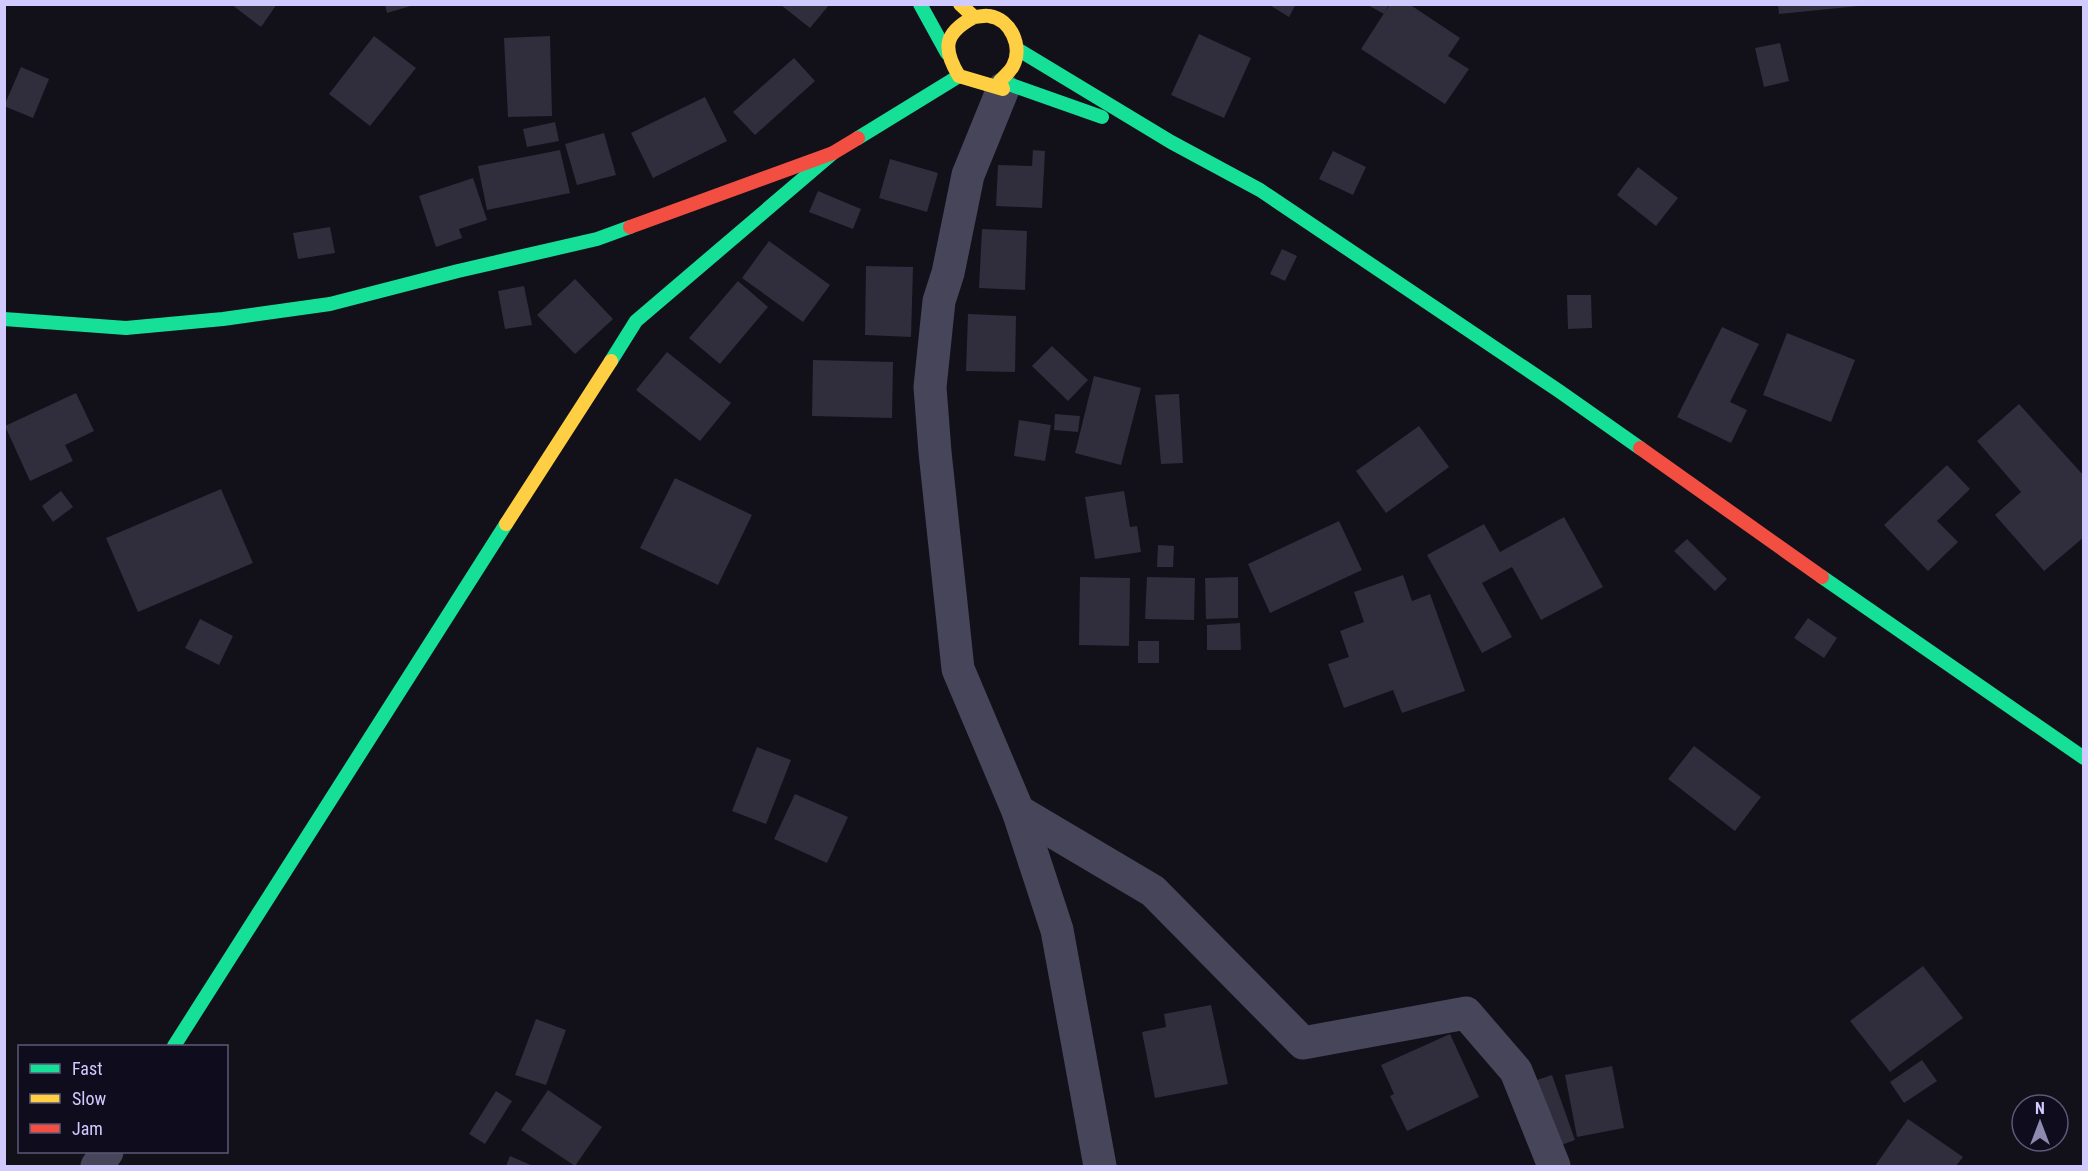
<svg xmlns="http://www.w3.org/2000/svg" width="2088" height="1171" viewBox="0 0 2088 1171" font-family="'Roboto Condensed',sans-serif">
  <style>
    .building { fill: #302d3c }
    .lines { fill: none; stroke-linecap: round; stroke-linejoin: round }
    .street { stroke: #46455a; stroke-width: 33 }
    .fast { stroke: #16e098; stroke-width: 14 }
    .slow { stroke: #ffcf43; stroke-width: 14 }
    .jam { stroke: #f24e42; stroke-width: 14 }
  </style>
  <rect width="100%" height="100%" fill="#121019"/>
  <g class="building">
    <polygon points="231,4 277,4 261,27"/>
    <polygon points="385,4 414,4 414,5 387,13"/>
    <polygon points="1268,4 1296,4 1289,17"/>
    <polygon points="1366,4 1389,4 1384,14"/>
    <polygon points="1390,4 1409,4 1460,38 1448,56 1469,69 1445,104 1361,49"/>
    <polygon points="1778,4 1859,4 1859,6 1779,14"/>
    <polygon points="781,5 829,5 810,28"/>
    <polygon points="1199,34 1251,58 1224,118 1171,95"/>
    <polygon points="374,36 416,68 370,126 329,94"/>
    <polygon points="550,36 552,116 508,117 504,38"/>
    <polygon points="1780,43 1789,81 1764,87 1755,48"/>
    <polygon points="794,58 815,81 755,135 733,112"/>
    <polygon points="21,67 49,79 33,118 4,106"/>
    <polygon points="705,97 727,141 653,178 631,133"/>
    <polygon points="555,122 559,141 527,147 523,129"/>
    <polygon points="604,133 616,175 577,185 565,144"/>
    <polygon points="560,150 570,193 487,210 478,166"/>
    <polygon points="1033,150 1045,151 1042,208 996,206 998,165 1032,166"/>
    <polygon points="1333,151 1366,167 1353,195 1319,179"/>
    <polygon points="890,159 938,173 927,212 879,198"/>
    <polygon points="1638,167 1678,198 1656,226 1617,195"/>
    <polygon points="473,178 487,220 459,229 462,238 436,247 419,196"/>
    <polygon points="818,191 861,209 853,229 809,212"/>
    <polygon points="330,227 335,253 298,259 293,233"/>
    <polygon points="982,229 1027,231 1025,290 979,288"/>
    <polygon points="769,241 830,285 803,322 742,278"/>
    <polygon points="1282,249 1297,256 1285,281 1270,274"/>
    <polygon points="866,266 913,267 911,337 865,335"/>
    <polygon points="575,279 613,319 575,354 537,315"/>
    <polygon points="738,281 768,307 720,364 689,338"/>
    <polygon points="524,286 532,325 505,329 498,291"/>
    <polygon points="1567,295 1591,295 1592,328 1568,329"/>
    <polygon points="968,314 1016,316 1015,372 966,371"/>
    <polygon points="1722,327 1759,344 1730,402 1747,410 1731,443 1677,417"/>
    <polygon points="1787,333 1855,360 1831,422 1763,395"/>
    <polygon points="1052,346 1088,380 1068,401 1032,366"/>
    <polygon points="667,352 731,403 700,441 636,390"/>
    <polygon points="813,360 893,362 892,418 812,416"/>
    <polygon points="1094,376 1141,388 1121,465 1075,453"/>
    <polygon points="76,393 94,431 65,445 73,461 30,481 5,426"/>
    <polygon points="1179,394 1183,463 1161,464 1155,395"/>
    <polygon points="2019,404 2084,476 2084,537 2044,571 1995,515 2021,492 1977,441"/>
    <polygon points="1055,414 1080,416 1078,432 1054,430"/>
    <polygon points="1019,420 1051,425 1045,461 1014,456"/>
    <polygon points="1419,426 1449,467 1386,513 1356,471"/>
    <polygon points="1947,465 1970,489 1937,521 1958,542 1928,571 1884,525"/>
    <polygon points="675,478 752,515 718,585 640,548"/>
    <polygon points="221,489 253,563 138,612 106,538"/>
    <polygon points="61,491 73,507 53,522 42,506"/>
    <polygon points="1124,491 1130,527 1137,526 1141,552 1095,559 1085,497"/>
    <polygon points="1564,517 1603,587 1541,620 1512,567 1482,583 1512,637 1482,653 1427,555 1484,524 1500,552"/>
    <polygon points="1339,521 1362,570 1270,613 1248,564"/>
    <polygon points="1687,539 1727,579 1715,591 1674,551"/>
    <polygon points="1158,545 1174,546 1173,567 1157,567"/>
    <polygon points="1403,575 1412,601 1430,594 1465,691 1402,713 1393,690 1344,708 1328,664 1349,657 1340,631 1364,622 1354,592"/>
    <polygon points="1080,577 1130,578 1129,646 1079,645"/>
    <polygon points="1147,577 1195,578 1194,620 1145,619"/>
    <polygon points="1238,577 1238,618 1206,619 1205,578"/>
    <polygon points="1808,618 1837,638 1824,658 1794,638"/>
    <polygon points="200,619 233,636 219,665 185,648"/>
    <polygon points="1240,623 1241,650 1207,650 1207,625"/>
    <rect x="1138" y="641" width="21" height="22"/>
    <polygon points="1694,746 1761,797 1735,831 1668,779"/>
    <polygon points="757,747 791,760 766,824 732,811"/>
    <polygon points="795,794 848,817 827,863 774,839"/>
    <polygon points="1923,966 1963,1018 1890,1072 1850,1021"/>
    <polygon points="1211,1005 1228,1084 1155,1098 1142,1032 1166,1027 1164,1014"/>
    <polygon points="536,1019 566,1030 546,1085 515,1075"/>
    <polygon points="1450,1034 1479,1097 1407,1131 1390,1096 1394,1094 1381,1065"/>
    <polygon points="1922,1060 1937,1081 1904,1103 1890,1082"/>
    <polygon points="1612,1066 1624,1128 1577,1137 1565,1075"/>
    <polygon points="1552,1075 1575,1140 1548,1150 1525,1084"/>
    <polygon points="548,1090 602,1127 575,1166 521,1130"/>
    <polygon points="496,1091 512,1101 485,1144 469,1134"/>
    <polygon points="1908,1119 1963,1157 1956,1166 1875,1166"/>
    <polygon points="510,1156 533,1166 506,1166"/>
  </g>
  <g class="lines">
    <g class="street">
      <polyline points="1003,89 968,175 948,273 939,301 930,387 935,452 958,669 1018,811 1057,930 1100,1166"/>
      <polyline points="1018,811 1153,891 1303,1043 1466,1013 1516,1071 1554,1166"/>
      <polyline points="97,1166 107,1152"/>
    </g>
    <g class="fast">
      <polyline points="920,4 947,53"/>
      <polyline points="1017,49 1171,142 1260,190 1559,391 1640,448"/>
      <polyline points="1000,81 1102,117"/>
      <polyline points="858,138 959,76"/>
      <polyline points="4,319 126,328 223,319 330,304 458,271 597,239 630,227"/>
      <polyline points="611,361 636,321 833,153"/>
      <polyline points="1822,577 2084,758"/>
      <polyline points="174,1046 506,524"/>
    </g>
    <g class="slow">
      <path d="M 960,4 L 974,17 C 979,17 984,15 989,16 C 1011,19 1023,47 1013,66 C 1010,72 1004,76 1000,81 L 1003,89 L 959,76 C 942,48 944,33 974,17"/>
      <polyline points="506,524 611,361"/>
    </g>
    <g class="jam">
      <polyline points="630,227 833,153 858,138"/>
      <polyline points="1640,448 1822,577"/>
    </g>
  </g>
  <rect width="2088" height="1171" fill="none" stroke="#d0cafe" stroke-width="12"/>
  <rect x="18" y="1045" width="210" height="108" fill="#0f0c1d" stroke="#5c5877" stroke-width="1.5"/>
  <rect x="30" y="1064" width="30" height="9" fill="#16e098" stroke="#5c5877" stroke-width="1.5"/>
  <text x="72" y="1075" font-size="18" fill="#d0cafe">Fast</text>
  <rect x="30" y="1094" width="30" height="9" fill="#ffcf43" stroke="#5c5877" stroke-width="1.5"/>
  <text x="72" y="1105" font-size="18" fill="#d0cafe">Slow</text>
  <rect x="30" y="1124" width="30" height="9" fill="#f24e42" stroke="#5c5877" stroke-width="1.5"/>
  <text x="72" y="1135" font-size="18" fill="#d0cafe">Jam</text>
  <g transform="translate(2040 1123)"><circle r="28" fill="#0f0c1d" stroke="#5c5877" stroke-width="1.5"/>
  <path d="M0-4.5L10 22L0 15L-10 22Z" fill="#8e89ae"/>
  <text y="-9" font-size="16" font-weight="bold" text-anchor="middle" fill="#d0cafe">N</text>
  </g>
</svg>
